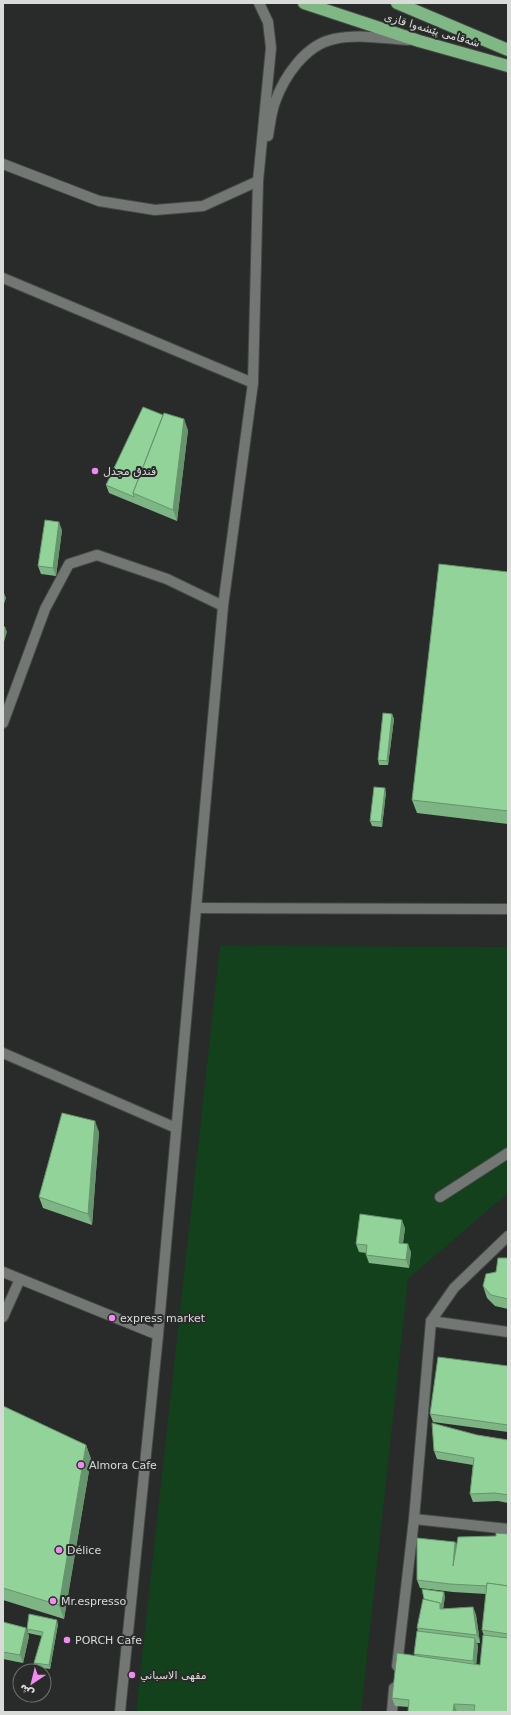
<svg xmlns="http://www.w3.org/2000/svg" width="511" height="1715" viewBox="0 0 511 1715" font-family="'DejaVu Sans',Cairo,sans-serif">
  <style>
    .green { fill: #13411c }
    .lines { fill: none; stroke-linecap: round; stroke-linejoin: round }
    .minor-casing { stroke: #454845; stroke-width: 12 }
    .highway-casing { stroke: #454845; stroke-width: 14 }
    .minor { stroke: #737774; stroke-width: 10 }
    .highway { stroke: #7fb885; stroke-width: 12 }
    .wall { fill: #7eb584 }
    .shaded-wall { fill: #66946c }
    .building { fill: #92d39a; stroke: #66946c }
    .poi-dot { fill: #f38af2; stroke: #282b29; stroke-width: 1.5 }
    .labels { text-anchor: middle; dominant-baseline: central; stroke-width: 4; stroke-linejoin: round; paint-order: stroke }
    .street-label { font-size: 11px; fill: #d9dbd9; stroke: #282b29 }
    .poi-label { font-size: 11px; fill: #d9dbd9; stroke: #282b29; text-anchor: start }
  </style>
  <rect width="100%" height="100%" fill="#282b29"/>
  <polygon class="green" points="220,946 508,947 508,1193 408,1279 361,1712 136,1712"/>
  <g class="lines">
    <g class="minor-casing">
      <g id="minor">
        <path d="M 268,136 C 270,125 271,113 275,102 C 284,77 305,45 334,39 C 358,34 383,38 408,40"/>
        <polyline points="3,164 99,201 155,210 203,206 258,181"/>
        <polyline points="3,278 253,383"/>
        <polyline points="3,723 45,609 69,564 97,555 167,579 223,606"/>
        <polyline points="197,908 508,909"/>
        <polyline points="3,1053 176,1128"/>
        <polyline points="440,1197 508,1153"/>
        <polyline points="3,1272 158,1335"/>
        <polyline points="3,1317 20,1279"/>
        <polyline points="431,1321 508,1332"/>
        <polyline points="414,1519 508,1529"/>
        <polyline points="397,1666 414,1519 431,1321 454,1288 508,1236"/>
        <polyline points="120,1712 158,1335 223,606 253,383 258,181 271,48 268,22 259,3"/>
        <polyline points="392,1712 394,1688"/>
      </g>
    </g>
    <g class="highway-casing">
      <g id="highway">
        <polyline points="304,3 419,41 508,66"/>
        <polyline points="397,3 508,50"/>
      </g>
    </g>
    <use href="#minor" class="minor"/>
    <use href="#highway" class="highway"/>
  </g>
  <g class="wall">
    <polygon points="188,430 177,521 109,493 106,485"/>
    <polygon points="62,530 56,576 41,574 38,566"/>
    <polygon points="508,572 508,824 417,813 412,800"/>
    <polygon points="392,714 394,719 388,765 379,765 378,760"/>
    <polygon points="386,792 382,827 372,826 370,821"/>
    <polygon points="99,1132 92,1225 43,1208 39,1197"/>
    <polygon points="405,1228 403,1243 411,1252 409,1268 369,1263 366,1255 366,1253 359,1252 356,1244"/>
    <polygon points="508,1258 508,1309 495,1306 487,1298 483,1286"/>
    <polygon points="508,1366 508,1432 433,1422 430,1414"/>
    <polygon points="3,1406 86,1445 91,1459 64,1619 3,1600"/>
    <polygon points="477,1435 508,1440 508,1503 498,1501 473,1502 470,1494 473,1465 437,1459 434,1451"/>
    <polygon points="508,1534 508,1712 408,1712 409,1707 395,1706 392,1698 415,1655 418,1631 417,1628 445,1596 443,1609 473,1607 476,1615 480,1643 477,1643 478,1646 476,1664 480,1665 484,1636 482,1630 486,1594 453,1592 420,1588 417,1580 455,1542 457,1545 496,1536"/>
    <polygon points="3,1622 26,1628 29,1636 23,1663 3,1659"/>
    <polygon points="58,1624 50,1669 36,1667 34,1663 42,1636 28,1633 27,1629"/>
  </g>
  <g class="shaded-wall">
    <polygon points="184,419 188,430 177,521 173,510"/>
    <polygon points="59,522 62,530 56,576 53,568"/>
    <polygon points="4,593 6,598 3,607 3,598"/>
    <polygon points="5,627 7,632 3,645 3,635"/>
    <polygon points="392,714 394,719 388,765 387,761"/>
    <polygon points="385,788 386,792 382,827 381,822"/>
    <polygon points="95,1121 99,1132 92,1225 88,1214"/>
    <polygon points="402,1220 405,1228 402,1251 399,1243"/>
    <polygon points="408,1244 411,1252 409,1268 406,1260"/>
    <polygon points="86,1445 91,1459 64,1619 59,1605"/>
    <polygon points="455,1542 458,1550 453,1566"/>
    <polygon points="444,1592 445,1596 443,1611 440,1609 440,1603"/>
    <polygon points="473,1607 476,1615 480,1643 477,1635"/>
    <polygon points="57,1620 58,1624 50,1669 49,1665"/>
    <polygon points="26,1628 29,1636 23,1663 20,1655"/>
    <polygon points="475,1638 478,1646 476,1669 473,1661"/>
    <polygon points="454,1704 457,1712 453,1712"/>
  </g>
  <g class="building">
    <polygon points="143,407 163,415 133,493 134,497 106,485"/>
    <polygon points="164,413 184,419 173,510 133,493"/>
    <polygon points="45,520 59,522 53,568 38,566"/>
    <polygon points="439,564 508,572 508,811 412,800"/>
    <polygon points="3,627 5,627 3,635"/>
    <polygon points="383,713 392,714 387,761 378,760"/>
    <polygon points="374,787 385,788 381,822 370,821"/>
    <polygon points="62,1113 95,1121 88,1214 39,1197"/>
    <polygon points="360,1214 402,1220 399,1243 408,1244 406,1260 366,1255 367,1245 356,1244"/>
    <polygon points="498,1258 508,1258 508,1299 491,1295 483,1286 486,1274 496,1272"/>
    <polygon points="438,1357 508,1366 508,1425 430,1414"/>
    <polygon points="3,1406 86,1445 59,1605 3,1588"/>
    <polygon points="432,1423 477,1435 508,1440 508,1495 495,1493 470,1494 474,1458 434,1451"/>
    <polygon points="496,1533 508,1534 508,1586 487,1583 487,1586 450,1584 417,1580 417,1538 455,1542 453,1566 458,1537 496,1536"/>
    <polygon points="487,1583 508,1586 508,1634 482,1630"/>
    <polygon points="422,1589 444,1592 441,1607 440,1603 424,1599"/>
    <polygon points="423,1599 440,1603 440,1609 473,1607 477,1635 417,1628"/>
    <polygon points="29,1614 57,1620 49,1665 34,1663 43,1632 27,1629"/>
    <polygon points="3,1622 26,1628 20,1655 3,1652"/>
    <polygon points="417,1631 475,1638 473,1661 414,1654"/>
    <polygon points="483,1635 508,1638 508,1712 474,1712 475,1705 454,1704 453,1712 408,1712 409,1700 392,1698 397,1653 480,1665"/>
  </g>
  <g class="poi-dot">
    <circle cx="95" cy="471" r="4"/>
    <circle cx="112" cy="1318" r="4"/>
    <circle cx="81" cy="1465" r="4"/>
    <circle cx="59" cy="1550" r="4"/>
    <circle cx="53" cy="1601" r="4"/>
    <circle cx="67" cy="1640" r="4"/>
    <circle cx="132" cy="1675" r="4"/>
  </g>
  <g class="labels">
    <g class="street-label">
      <text transform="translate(432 30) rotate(16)">شەقامی پێشەوا قازی</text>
    </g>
    <g class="poi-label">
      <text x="103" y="471">فندق مجدل</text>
      <text x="120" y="1318">express market</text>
      <text x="89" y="1465">Almora Cafe</text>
      <text x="67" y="1550">Délice</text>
      <text x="61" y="1601">Mr.espresso</text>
      <text x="75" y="1640">PORCH Cafe</text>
      <text x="140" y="1675">مقهى الاسباني</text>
    </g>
  </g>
  <rect width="511" height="1715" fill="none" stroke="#d9dbd9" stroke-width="8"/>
  <g transform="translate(32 1683) rotate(215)"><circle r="19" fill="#282b29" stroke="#6f716f"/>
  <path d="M0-3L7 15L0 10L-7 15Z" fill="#f38af2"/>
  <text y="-6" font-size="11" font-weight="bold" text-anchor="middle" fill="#d9dbd9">ش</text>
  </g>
</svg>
